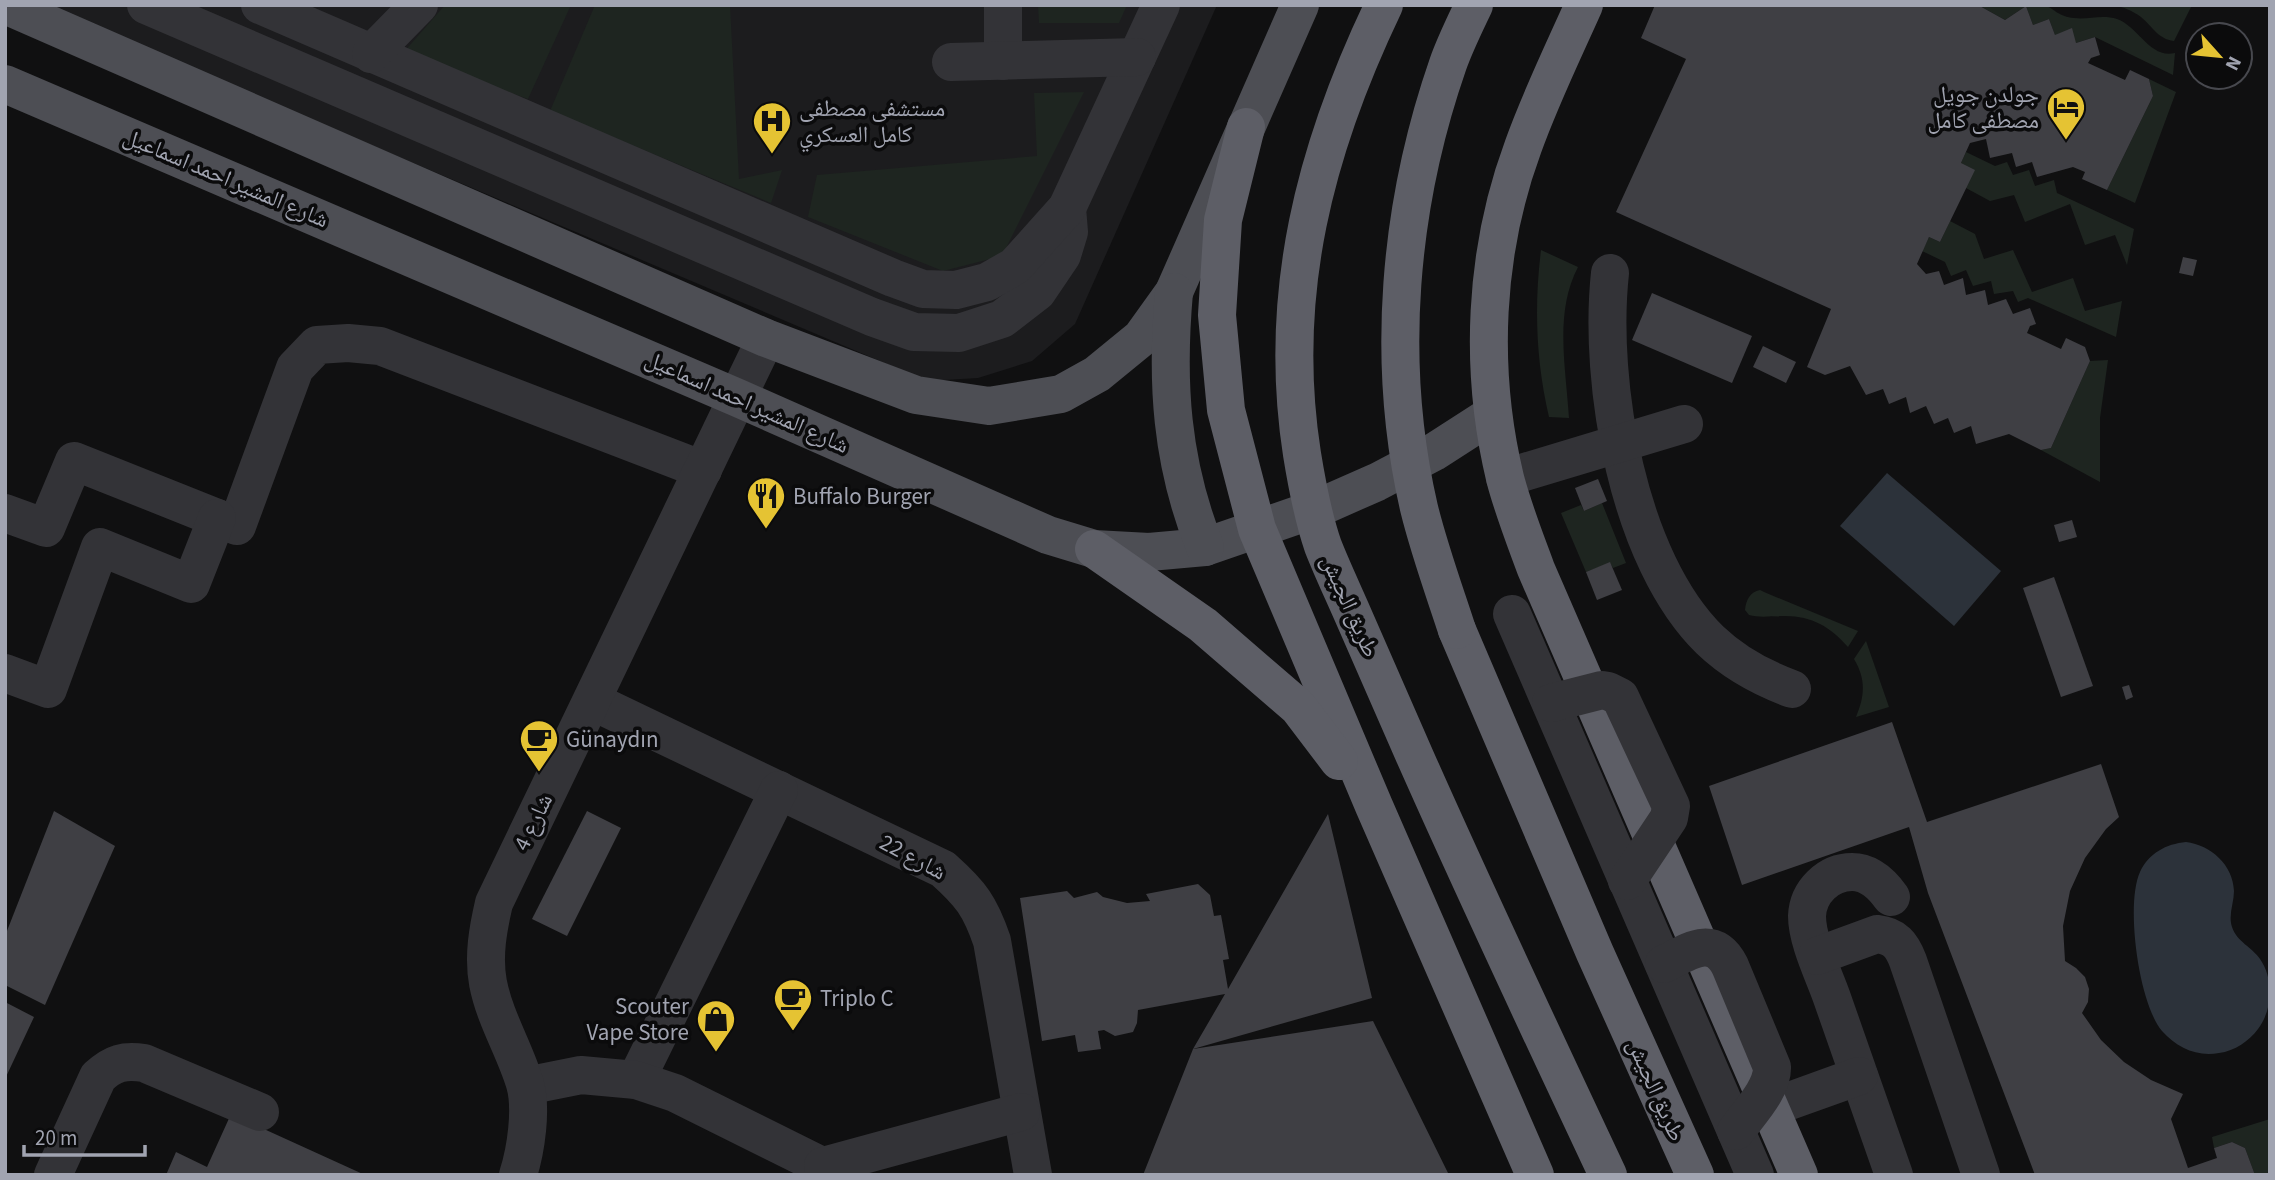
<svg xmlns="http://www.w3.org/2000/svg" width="2275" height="1180" viewBox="0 0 2275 1180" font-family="'Source Sans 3','Noto Naskh Arabic',sans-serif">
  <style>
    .built { fill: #1c1c1e }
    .grass { fill: #1e2520 }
    .water { fill: #2c323a }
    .building { fill: #3f3f44 }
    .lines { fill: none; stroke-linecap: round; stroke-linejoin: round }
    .minor { stroke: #333337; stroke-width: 38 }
    .major { stroke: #4d4e54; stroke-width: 38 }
    .highway { stroke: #5d5e66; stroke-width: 38 }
    .minor-bridge { stroke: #333337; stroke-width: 38 }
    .highway-bridge { stroke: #5d5e66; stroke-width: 38 }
    .labels { text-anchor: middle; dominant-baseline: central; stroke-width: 7; stroke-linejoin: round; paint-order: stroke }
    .poi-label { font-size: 23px; fill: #a1a4b1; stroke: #0b0b0c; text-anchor: start }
    .street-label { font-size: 23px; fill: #a1a4b1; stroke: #0b0b0c }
  </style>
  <rect width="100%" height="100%" fill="#101011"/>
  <polygon class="built" points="41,5 1217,5 1075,324 1032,361 978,378 927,381"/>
  <g class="grass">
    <polygon points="445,5 571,5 528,99 403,53"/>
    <polygon points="595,5 730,5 739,179 782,170 771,203 550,111"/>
    <polygon points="1038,5 1127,5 1119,23 1039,23"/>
    <path d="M 1978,5 C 1992,5 2034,2 2044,5 C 2055,9 2059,17 2074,18 C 2088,20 2102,14 2117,19 C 2139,27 2150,59 2175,53 L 2173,75 L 2095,37 L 2076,43 L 2055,35 L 2049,19 L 2033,25 L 2026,6 L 2005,20 Z"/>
    <path d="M 2114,5 L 2192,5 L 2174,41 C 2158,39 2153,27 2141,17 C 2133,11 2123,7 2114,5 Z"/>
    <polygon points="2149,79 2176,92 2135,203 2107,190 2153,96"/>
    <polygon points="1084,92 1002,256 943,271 808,217 817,175 1037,156 1034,93"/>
    <polygon points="1966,152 1995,166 2007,162 2013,175 2029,170 2035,186 2054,180 2057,193 2134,229 2127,265 2115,235 2085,245 2070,204 2025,222 2014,195 1990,201 1966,188 1961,163"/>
    <polygon points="1950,221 1975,234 1984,259 2013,250 2032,292 2073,278 2085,311 2122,301 2116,337 2028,298 2018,302 2013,291 1994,294 1991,281 1973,286 1966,270 1951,276 1945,262 1922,251 1929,237 1940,242"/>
    <path d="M 1541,250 L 1578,267 C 1554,313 1566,368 1569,418 L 1549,417 C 1536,361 1534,307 1541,250 Z"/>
    <polygon points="2108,360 2100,418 2100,482 2041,450 2051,448 2090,361"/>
    <polygon points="1602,503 1626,563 1613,568 1610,563 1586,572 1561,513 1581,505 1584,511"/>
    <path d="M 1760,590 L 1764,592 L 1858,631 L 1848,647 C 1830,626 1810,615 1782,616 C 1771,616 1760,618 1749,615 L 1745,610 C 1746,600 1750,592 1760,590 Z"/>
    <path d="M 1866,641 L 1889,707 L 1856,717 C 1865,696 1866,679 1854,659 Z"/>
    <polygon points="2270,1119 2270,1175 2255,1175 2245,1148 2232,1142 2214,1148 2212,1137"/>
  </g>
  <g class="water">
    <polygon points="1887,473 2001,571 1954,626 1840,526"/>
    <path d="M 2186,842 C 2211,845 2233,865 2234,891 C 2234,903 2228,915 2232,927 C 2237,942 2252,947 2260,959 C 2274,979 2273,1009 2258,1029 C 2249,1041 2235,1051 2219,1053 C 2197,1057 2177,1048 2162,1031 C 2139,1004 2125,905 2140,872 C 2149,853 2166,844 2186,842 Z"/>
  </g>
  <g class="building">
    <polygon points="1655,5 1978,5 2005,20 2026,6 2033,25 2049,19 2055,35 2072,28 2076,43 2095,37 2100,55 2091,58 2088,63 2125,80 2130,70 2149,79 2153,96 2107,190 2082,179 2085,172 2073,167 2037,177 2032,162 2016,167 2012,153 1990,158 1986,139 1970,143 1961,163 1975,170 1940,242 1929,237 1917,264 1926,274 1939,271 1944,285 1963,278 1966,295 1985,290 1988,305 2006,299 2013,314 2030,308 2036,324 2030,326 2027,333 2061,349 2066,338 2085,347 2090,361 2051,448 2041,450 2009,434 1976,444 1971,426 1954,433 1948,418 1934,424 1926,406 1910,413 1906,397 1889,404 1883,389 1866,395 1850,366 1825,375 1807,367 1831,309 1616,212 1686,59 1641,38"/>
    <polygon points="2183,257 2197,260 2193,276 2179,273"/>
    <polygon points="1652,293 1752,336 1732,383 1632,340"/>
    <polygon points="1763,346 1796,362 1786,383 1753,367"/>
    <polygon points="1598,479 1607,501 1584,511 1575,488"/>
    <polygon points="2072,520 2077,537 2059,542 2054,525"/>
    <polygon points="1610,562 1622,590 1597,600 1586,572"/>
    <polygon points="2054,577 2093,686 2061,697 2023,588"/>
    <polygon points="2129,685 2133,697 2126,700 2122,687"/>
    <polygon points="1892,722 1927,822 2101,764 2119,817 2106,829 2085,858 2070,891 2063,926 2065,961 2076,968 2085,977 2089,989 2088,1002 2082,1013 2101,1040 2124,1062 2151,1080 2183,1094 2171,1119 2188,1168 2217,1158 2214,1148 2232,1142 2245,1148 2255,1175 2035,1175 1928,893 1909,827 1742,885 1709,786"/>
    <polygon points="54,811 115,846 45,1005 5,985 5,936"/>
    <polygon points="587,811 621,828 567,936 532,919"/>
    <polygon points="1328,814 1372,998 1193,1049 1373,1021 1449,1175 1143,1175 1193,1049 1225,994 1138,1010 1137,1023 1133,1032 1115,1036 1104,1030 1098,1031 1101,1049 1078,1052 1075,1035 1042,1041 1020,898 1067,891 1074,898 1097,892 1103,897 1127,903 1150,901 1146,894 1198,884 1210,895 1214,916 1221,915 1229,959 1223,960 1228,989"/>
    <polygon points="5,1002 34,1017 5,1079"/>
    <polygon points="231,1114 365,1175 166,1175 176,1152 207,1167"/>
  </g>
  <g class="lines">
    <g class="minor">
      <polyline points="146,5 872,317 914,332 959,333 1002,319 1037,292 1062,255 1069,232 1067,208"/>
      <polyline points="260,5 893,278 923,289 956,290 987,282 1015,266 1067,208 1161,5"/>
      <polyline points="1003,5 1003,61"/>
      <polyline points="371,54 419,5"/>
      <polyline points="951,62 1137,57"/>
      <path d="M 1610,273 C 1598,383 1628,560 1710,640 C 1734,663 1762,678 1792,689"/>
      <polyline points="1505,478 1684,424"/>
      <polyline points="5,513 46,528 74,461 237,526 295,368 317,345 348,343 380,346 703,470"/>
      <polyline points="1512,614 1755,1175"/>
      <polyline points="5,673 48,689 100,547 191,584 217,518"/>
      <path d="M 592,701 L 943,869 C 971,894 980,906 992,941 L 1033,1175"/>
      <path d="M 1891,897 C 1881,883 1869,872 1852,872 C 1828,872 1808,892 1807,916 C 1807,941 1824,975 1832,998 C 1853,1057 1873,1116 1894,1175"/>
      <path d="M 1817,956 L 1877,934 C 1895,936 1902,945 1908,961 L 1981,1175"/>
      <polyline points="636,1080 779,790"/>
      <polyline points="526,1086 581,1075 636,1080 675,1093 840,1175"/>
      <polyline points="1770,1108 1859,1076"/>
      <polyline points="823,1166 1021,1112"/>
      <path d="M 53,1175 L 98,1077 C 113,1063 124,1060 144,1063 L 260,1112"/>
      <path d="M 518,1175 C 526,1150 532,1109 525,1084 C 515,1050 495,1019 488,983 C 483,956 488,929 494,903 L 766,338"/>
    </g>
    <g class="major">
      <polyline points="5,5 766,338 916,395 989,406 1061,394 1097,374 1141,338 1174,292 1300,5"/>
      <polyline points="5,84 738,398 1048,535 1094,549 1149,552 1205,547 1318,508 1377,482 1434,452 1493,414"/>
      <path d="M 1174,292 C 1166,382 1171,462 1205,547"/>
    </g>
    <g class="highway">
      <path d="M 1584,5 C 1563,52 1540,99 1523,147 C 1484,252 1479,370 1505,478 C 1513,509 1525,539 1536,569 L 1799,1175"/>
      <polyline points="1246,127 1223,220 1217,315 1226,410 1257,529 1374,806 1535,1175"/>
      <polyline points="1094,549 1203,625 1298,707 1339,761"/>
      <polyline points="1457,630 1595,953 1695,1175"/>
    </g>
    <g class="minor-bridge">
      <polyline points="1551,703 1602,690 1608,691 1620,697 1671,806 1669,818 1627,881"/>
      <path d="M 1664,964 C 1688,952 1713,933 1730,966 L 1772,1067 C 1773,1089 1748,1114 1736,1131"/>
    </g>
    <g class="highway-bridge">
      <path d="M 1384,5 C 1315,149 1277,294 1302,454 C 1307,485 1313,517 1323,546 C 1332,569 1343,592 1353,615 C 1374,663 1395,711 1416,759 C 1478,899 1543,1037 1608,1175"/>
      <path d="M 1457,630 C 1444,590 1429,549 1419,508 C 1385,361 1399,205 1448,64 C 1455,44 1465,24 1474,5"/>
    </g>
  </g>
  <defs>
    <g id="hotel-pin" transform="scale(2.0125)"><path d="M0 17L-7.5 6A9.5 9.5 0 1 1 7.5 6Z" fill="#e5c333" stroke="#0b0b0c"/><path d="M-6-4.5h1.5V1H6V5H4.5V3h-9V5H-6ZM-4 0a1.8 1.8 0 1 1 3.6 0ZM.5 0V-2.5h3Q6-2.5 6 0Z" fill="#111"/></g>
    <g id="hospital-pin" transform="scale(2.0125)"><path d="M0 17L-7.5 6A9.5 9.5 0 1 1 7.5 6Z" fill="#e5c333" stroke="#0b0b0c"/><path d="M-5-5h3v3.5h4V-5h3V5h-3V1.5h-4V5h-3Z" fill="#111"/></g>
    <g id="restaurant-pin" transform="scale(2.0125)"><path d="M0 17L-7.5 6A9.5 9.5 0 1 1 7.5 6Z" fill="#e5c333" stroke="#0b0b0c"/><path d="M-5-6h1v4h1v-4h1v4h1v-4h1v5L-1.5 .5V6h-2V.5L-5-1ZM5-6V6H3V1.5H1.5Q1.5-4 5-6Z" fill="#111"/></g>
    <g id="cafe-pin" transform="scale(2.0125)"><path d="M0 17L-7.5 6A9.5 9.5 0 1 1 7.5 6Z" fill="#e5c333" stroke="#0b0b0c"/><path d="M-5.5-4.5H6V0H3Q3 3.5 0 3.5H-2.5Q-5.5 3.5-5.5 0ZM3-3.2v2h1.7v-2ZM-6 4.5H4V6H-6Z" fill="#111"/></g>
    <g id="shop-pin" transform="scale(2.0125)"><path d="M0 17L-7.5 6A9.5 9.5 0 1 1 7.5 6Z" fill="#e5c333" stroke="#0b0b0c"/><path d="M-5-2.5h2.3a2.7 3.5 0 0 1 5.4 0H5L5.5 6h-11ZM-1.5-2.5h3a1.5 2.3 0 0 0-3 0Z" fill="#111"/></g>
  </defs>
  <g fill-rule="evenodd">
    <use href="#hotel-pin" x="2066" y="107"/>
    <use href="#hospital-pin" x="772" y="121"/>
    <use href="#restaurant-pin" x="766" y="496"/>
    <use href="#cafe-pin" x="539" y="739"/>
    <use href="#cafe-pin" x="793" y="998"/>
    <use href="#shop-pin" x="716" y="1019"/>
  </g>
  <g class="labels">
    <g class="poi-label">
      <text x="2039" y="94" text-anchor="end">جولدن جويل<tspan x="2039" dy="26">مصطفى كامل</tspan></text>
      <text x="799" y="108">مستشفى مصطفى<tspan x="799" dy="26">كامل العسكري</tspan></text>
      <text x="793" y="496">Buffalo Burger</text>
      <text x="566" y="739">Günaydın</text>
      <text x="820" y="998">Triplo C</text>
      <text x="689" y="1006" text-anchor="end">Scouter<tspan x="689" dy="26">Vape Store</tspan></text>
    </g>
    <g class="street-label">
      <text transform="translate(226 178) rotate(23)">شارع المشير احمد اسماعيل</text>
      <text transform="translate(747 402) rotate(24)">شارع المشير احمد اسماعيل</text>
      <text transform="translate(1350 606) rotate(66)">طريق الجيش</text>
      <text transform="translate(533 822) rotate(-64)">شارع 4</text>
      <text transform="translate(913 857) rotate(28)">شارع 22</text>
      <text transform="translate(1656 1090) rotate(66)">طريق الجيش</text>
    </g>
  </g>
  <rect width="2275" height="1180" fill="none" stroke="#a1a4b1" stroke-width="14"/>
  <g transform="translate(2219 56) rotate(117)"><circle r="33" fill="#0b0b0c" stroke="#47484e" stroke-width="2"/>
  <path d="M0-5L12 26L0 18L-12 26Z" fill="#e5c333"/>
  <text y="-10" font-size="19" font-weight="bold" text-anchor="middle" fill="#a1a4b1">N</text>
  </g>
  <path d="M24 1145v10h121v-10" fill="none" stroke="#a1a4b1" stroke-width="3.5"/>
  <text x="35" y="1145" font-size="21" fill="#a1a4b1" stroke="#0b0b0c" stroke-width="5" paint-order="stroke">20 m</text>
</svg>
